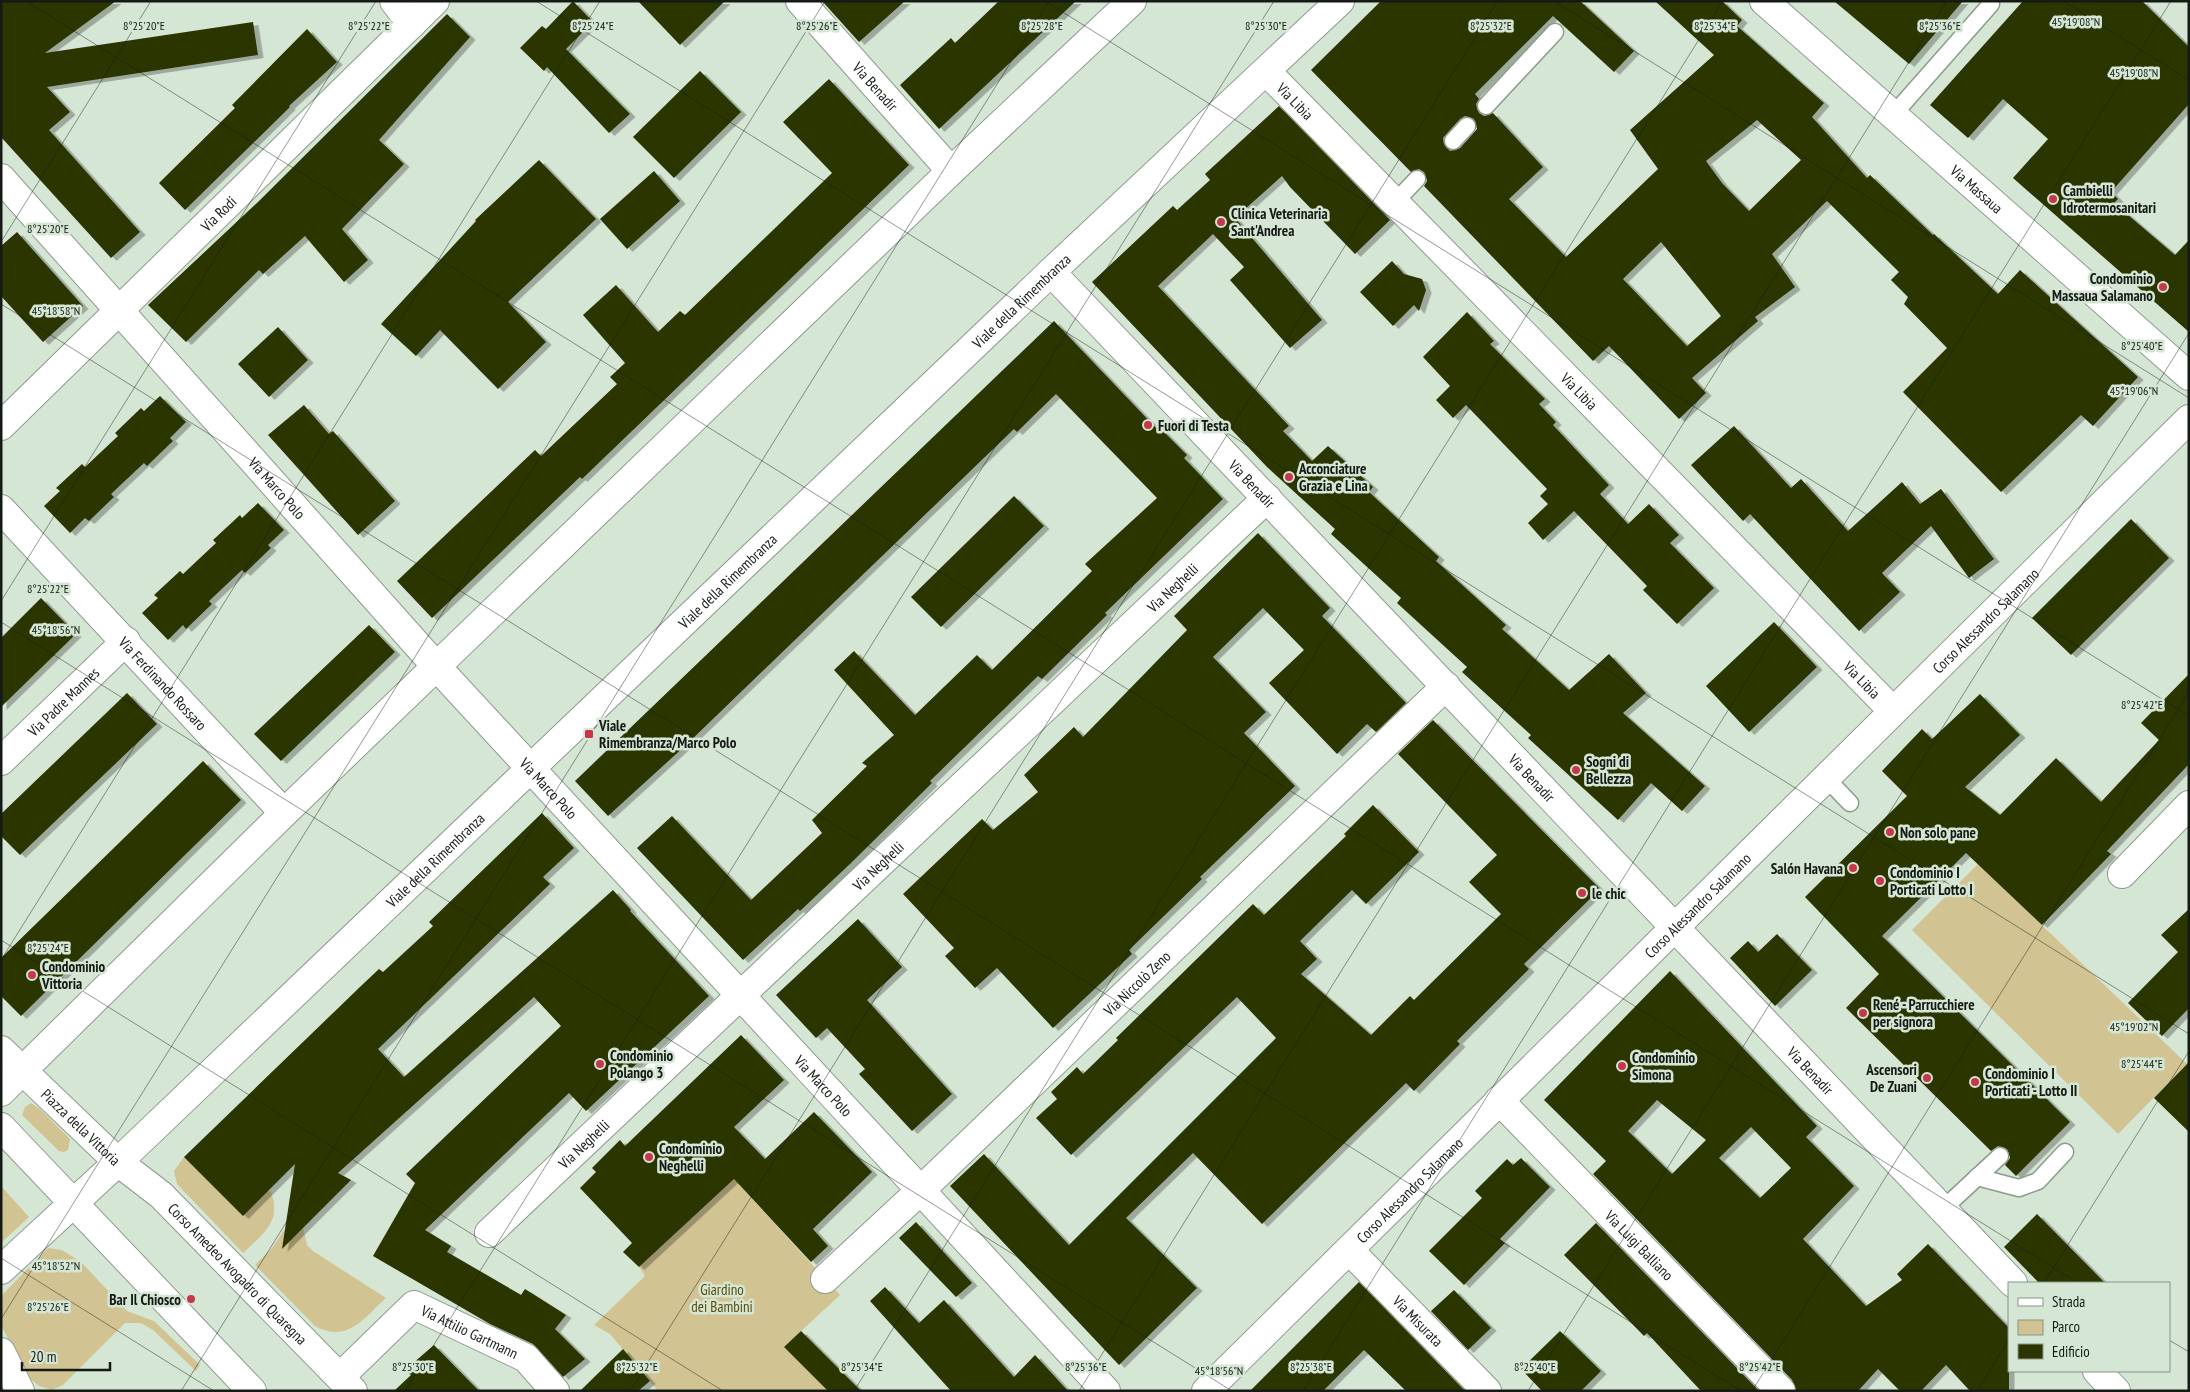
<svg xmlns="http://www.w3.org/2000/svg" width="2190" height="1392" viewBox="0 0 2190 1392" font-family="'PT Sans Narrow',sans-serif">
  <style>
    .green { fill: #d2c492 }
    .building { fill: #2c3501; fill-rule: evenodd; filter: url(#shadow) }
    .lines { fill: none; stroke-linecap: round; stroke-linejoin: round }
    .lane-casing { stroke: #8c9c8c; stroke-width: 19 }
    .street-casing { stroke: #8c9c8c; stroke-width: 30 }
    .secondary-casing { stroke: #8c9c8c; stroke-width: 30 }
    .lane { stroke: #fff; stroke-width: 16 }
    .street { stroke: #fff; stroke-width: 28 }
    .secondary { stroke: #fff; stroke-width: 28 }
    .ticks { fill: none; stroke: #141b14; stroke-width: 1; stroke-opacity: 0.45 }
    .poi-dot { fill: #c7374a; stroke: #d5e6d5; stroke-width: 2 }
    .labels { text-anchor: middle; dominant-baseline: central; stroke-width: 5; stroke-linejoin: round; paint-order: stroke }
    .street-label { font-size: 15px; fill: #141b14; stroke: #d5e6d5 }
    .poi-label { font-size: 15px; font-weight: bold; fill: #141b14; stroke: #d5e6d5; text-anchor: start }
    .park-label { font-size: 15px; fill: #5b4b09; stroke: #d5e6d5 }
    .ticks-label { font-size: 12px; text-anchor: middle; fill: #141b14; stroke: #d5e6d5; stroke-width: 5; stroke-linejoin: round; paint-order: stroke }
  </style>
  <defs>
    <filter id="shadow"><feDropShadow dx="5.5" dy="3" stdDeviation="0" flood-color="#0004"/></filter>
  </defs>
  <rect width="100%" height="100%" fill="#d5e6d5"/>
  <g class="green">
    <polygon points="1978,864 2187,1064 2118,1134 1912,930"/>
    <polygon points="31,1103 40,1109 70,1139 68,1150 64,1152 59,1151 22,1115 25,1107"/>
    <path d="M 184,1157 L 271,1192 C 282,1222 263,1234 243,1253 L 177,1184 L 174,1171 Z"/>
    <polygon points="734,1179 840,1295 784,1347 828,1391 658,1391 610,1334 594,1325 645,1276 639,1267"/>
    <polygon points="1,1186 29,1217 1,1243"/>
    <path d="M 303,1228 L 307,1245 L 313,1251 L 386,1298 C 364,1318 347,1344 315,1326 L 255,1265 L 272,1248 L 285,1229 L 296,1234 Z"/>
    <polygon points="48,1248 62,1250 81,1262 127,1311 154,1321 200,1365 196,1371 153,1330 141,1323 125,1323 63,1385 52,1390 39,1386 28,1377 1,1325 1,1296"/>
  </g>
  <g class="building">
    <polygon points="1,1 116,1 45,53 253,22 258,55 47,87 70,112 49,130 140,232 111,258 1,137"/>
    <polygon points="573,1 593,22 566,49 630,114 609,133 547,67 544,71 520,48 542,26 546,29"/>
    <polygon points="638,1 725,1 680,45"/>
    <polygon points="822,1 905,1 859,42"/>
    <polygon points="999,1 1076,1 939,129 900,85 951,38 955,43"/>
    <path d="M 1381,1 L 1580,1 L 1634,51 L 1614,72 L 1553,16 L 1475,94 L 1479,99 L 1476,104 L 1479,113 L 1484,116 L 1493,113 L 1543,167 L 1509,199 L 1566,257 L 1658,169 L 1630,130 L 1714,55 L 1655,1 L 1722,1 L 1742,20 L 1737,26 L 1824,103 L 1812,117 L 1867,178 L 1870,175 L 1933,235 L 1934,234 L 1998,294 L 2020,270 L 2138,377 L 2093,426 L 2081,415 L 2001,492 L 1903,392 L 1947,348 L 1904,304 L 1908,297 L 1891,280 L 1899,272 L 1827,201 L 1772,254 L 1795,287 L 1755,317 L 1758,321 L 1692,378 L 1706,393 L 1679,419 L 1609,346 L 1593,361 L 1424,186 L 1427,181 L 1424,172 L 1419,169 L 1411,172 L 1311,70 ZM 1465,116 L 1474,119 L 1477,129 L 1460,148 L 1450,151 L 1444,144 L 1443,138 L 1460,119 ZM 1757,120 L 1801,160 L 1749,211 L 1722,183 L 1706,161 ZM 1661,242 L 1721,316 L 1687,346 L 1623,279 Z"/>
    <polygon points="1834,1 1963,1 1909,64"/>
    <polygon points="2023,1 2142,1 2189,47 2189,104 2111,192 2118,199 2114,203 2175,255 2189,240 2189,332 2013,178 2048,139 2003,99 1968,138 1930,105"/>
    <polygon points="447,14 470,37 379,140 404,164 342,229 368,260 344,282 305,236 263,274 259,270 186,342 148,305 258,202"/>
    <polygon points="307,29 337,62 289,106 290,107 185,210 159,183 235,108 232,105"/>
    <polygon points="700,71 741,112 674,178 633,137"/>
    <polygon points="829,79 909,165 582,479 580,477 432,618 397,581 535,450 541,456 617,384 610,377 625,363 583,315 616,285 658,332 680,311 685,315 832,173 783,122"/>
    <polygon points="1279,106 1390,220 1355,254 1290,187 1282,176 1235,218 1322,320 1290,348 1230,280 1244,267 1213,234 1158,286 1289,426 1283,431 1312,461 1328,446 1373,487 1369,492 1439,557 1436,561 1506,625 1502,629 1569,690 1609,654 1646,693 1623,713 1705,786 1682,811 1651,783 1618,820 1528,738 1531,735 1462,672 1467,667 1397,603 1401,598 1331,534 1335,529 1267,467 1092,282 1173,206 1177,210 1210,180 1205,174"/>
    <polygon points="539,160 596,219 508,302 546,342 498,389 440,330 416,356 381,324 476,221 475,220"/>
    <polygon points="654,171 680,201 627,249 600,219"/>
    <polygon points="17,232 83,306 43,342 1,296 1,246"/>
    <polygon points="1392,261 1404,274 1422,279 1426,290 1419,311 1414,305 1393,326 1360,292"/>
    <polygon points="1467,312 1494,341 1490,344 1545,399 1539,404 1556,422 1553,425 1609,485 1600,494 1628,524 1649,504 1679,535 1670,543 1714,588 1677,624 1643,590 1647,586 1574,511 1543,540 1528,523 1548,504 1540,496 1547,489 1466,405 1453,418 1436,400 1450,386 1423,357"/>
    <polygon points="1054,321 1156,428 1158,426 1187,455 1184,458 1223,499 1105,613 1107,615 1042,679 1038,676 930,781 932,783 851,863 800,911 798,909 743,960 637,848 672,816 751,900 822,833 812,820 867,766 862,763 894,735 834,670 854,651 915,715 977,655 992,670 1092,571 1085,564 1157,498 1056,394 1017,432 1014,429 686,745 608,816 575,781"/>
    <polygon points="278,327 308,360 269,397 238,364"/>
    <polygon points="160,396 186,422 170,438 173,441 147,466 144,463 111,494 114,497 89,521 85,518 70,533 44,506 60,491 56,488 82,464 85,467 118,436 115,433 141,408 144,411"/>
    <polygon points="304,405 329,434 333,431 395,501 358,535 268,435"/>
    <polygon points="1734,426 1791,488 1801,479 1848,531 1902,482 1920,504 1941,489 1994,559 1969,578 1931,526 1882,573 1900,592 1859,631 1750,514 1743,521 1691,465"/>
    <polygon points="1014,496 1044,526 941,627 911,597"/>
    <polygon points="258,503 284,530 268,545 271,548 245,573 242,570 209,601 212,604 186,629 183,625 168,640 142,613 158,598 154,595 180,571 183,574 216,543 213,540 240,515 242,518"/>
    <polygon points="2131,519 2169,558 2071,655 2032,618"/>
    <polygon points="1258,533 1330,608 1322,616 1406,703 1376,732 1367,724 1337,754 1269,683 1304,650 1263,608 1213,657 1266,712 1244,733 1295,786 1200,877 1202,879 1129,950 1132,954 1053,1028 997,968 975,988 945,956 954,948 903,894 982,819 993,830 1038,792 1024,775 1074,727 1083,737 1187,630 1174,616"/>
    <polygon points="41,598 76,634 1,707 1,638"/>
    <polygon points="1774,622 1817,667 1749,732 1706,686"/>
    <polygon points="369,625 395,652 281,761 254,734"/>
    <polygon points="2189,674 2189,764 2107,851 2111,854 2042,925 1966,853 1882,936 2070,1122 2016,1176 2005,1165 2010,1158 2007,1149 1998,1146 1991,1151 1846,1008 1879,974 1805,897 1907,796 1882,771 1922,729 1932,739 1980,694 2020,735 1965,787 2000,815 2056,758 2101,802 2159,740 2141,723"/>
    <polygon points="127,693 157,724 20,855 1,836 1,814"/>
    <polygon points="1433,720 1600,889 1524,964 1529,969 1457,1041 1460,1044 1414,1091 1406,1083 1262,1224 1193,1153 1126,1218 1197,1288 1119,1365 950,1186 984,1154 1069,1245 1276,1038 1237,997 1071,1155 1036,1118 1057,1099 1051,1092 1077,1067 1083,1074 1118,1040 1116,1038 1253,904 1264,915 1346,836 1344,834 1373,805 1419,852 1366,904 1352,890 1300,941 1317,959 1301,974 1371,1035 1410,996 1414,1000 1501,914 1469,882 1497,855 1398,754"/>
    <polygon points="203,761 241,800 21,1016 1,996 1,958"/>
    <polygon points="542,813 574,848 543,877 550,884 378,1049 404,1077 613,890 631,910 630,911 709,996 586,1111 569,1093 425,1230 451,1246 447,1252 521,1295 525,1289 566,1315 555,1329 585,1359 563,1377 533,1344 490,1324 373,1256 415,1183 406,1174 561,1026 534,997 338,1173 351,1180 282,1249 295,1164 243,1216 184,1157 362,985 379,969 383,972 433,926 429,922"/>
    <polygon points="2189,909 2189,1008 2162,1036 2128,1003 2178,952 2161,935"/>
    <polygon points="858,919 902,967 867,1000 952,1094 912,1131 859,1074 865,1069 827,1028 816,1038 776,995"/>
    <polygon points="1777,934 1812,970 1775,1006 1730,958 1748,941 1758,952"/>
    <path d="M 1670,971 L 1817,1126 L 1806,1137 L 1854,1186 L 1803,1239 L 1866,1306 L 1902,1280 L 1897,1274 L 1928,1244 L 2009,1328 L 2009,1391 L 1970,1391 L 1946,1365 L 1921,1391 L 1900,1391 L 1878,1369 L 1858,1391 L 1796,1391 L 1792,1380 L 1593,1174 L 1606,1161 L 1544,1100 ZM 1657,1100 L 1706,1140 L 1672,1174 L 1628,1131 ZM 1751,1127 L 1791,1168 L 1760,1198 L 1719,1158 Z"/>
    <polygon points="741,1035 784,1080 734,1127 765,1159 814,1112 872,1172 813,1229 828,1246 811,1262 734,1179 639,1267 623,1252 632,1243 580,1188 596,1172 592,1168 620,1140 625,1146"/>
    <polygon points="2189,1062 2189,1132 2154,1098"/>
    <polygon points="1521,1158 1550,1187 1500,1239 1505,1243 1464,1285 1429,1251 1482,1198 1475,1191 1507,1159 1513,1165"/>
    <polygon points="2037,1214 2105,1283 2039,1283 2004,1247"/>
    <polygon points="916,1222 972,1283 956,1297 899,1238"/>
    <polygon points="1596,1223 1759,1391 1701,1391 1647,1333 1644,1336 1564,1255"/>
    <polygon points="1359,1282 1465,1391 1406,1391 1364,1350 1323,1391 1250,1391"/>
    <polygon points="885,1287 919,1323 944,1300 1014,1377 1035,1355 1068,1391 951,1391 870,1301"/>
    <polygon points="1454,1290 1491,1328 1468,1350 1431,1311"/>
    <polygon points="801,1331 861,1391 828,1391 784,1347"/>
    <polygon points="1560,1331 1601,1371 1581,1391 1542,1391 1521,1369"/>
    <polygon points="434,1345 479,1391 394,1391 411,1375 405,1370"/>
    <polygon points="623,1349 650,1381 638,1391 580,1391"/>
  </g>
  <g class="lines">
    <g class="lane-casing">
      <g id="lane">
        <polyline points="1486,106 1555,32"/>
        <polyline points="1893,115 1991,4"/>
        <polyline points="1453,141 1467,126"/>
        <polyline points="1395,202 1417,179"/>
        <polyline points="1826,778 1850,803"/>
        <polyline points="1977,1177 2019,1188 2038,1181 2065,1152"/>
        <polyline points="1943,1209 2000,1156"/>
      </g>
    </g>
    <g class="street-casing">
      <g id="street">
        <polyline points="394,1 412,24"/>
        <path id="s1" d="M 800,1 L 951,171"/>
        <path id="s2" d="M 1266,71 L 1893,711"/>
        <path id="s3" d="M 1,178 L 436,666 L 1106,1391"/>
        <path id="s4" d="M 1051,272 L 2013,1283"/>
        <path id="s5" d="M 1,426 L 435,1"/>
        <path id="s6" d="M 1,509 L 284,813"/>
        <path id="s7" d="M 1,761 L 126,641"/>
        <polyline points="2122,874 2189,805"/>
        <polyline points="1,1092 22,1071"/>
        <path id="s8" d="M 1499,1100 L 1781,1391"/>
        <path id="s9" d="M 489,1233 L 1267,498"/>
        <path id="s10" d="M 1349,1250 L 1487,1391"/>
        <polyline points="1,1270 118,1162"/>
        <path id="s11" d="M 825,1279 L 921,1190 L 1446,686"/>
        <polyline points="1,1352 20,1391"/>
        <polyline points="2097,1371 2116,1391"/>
        <path id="s12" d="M 340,1377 L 414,1305 L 526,1358 L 555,1391"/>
        <path id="s13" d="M 1206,1391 L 2189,419"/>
      </g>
    </g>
    <g class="secondary-casing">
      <g id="secondary">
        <path id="s14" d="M 1764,1 L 2189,376"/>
        <path id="s15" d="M 1,1050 L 118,1162 L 161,1195 L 353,1391"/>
        <polyline points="22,1071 284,813 951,171 1132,1"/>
        <polyline points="1,1127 252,1391"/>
        <path id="s16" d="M 118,1162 L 1051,272 L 1340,1"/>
      </g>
    </g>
    <use href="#lane" class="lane"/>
    <use href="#street" class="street"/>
    <use href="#secondary" class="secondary"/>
  </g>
  <path class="ticks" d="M 26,1 L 2078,1283M 536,1 L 2189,1034M 1045,1 L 2189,716M 1554,1 L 2189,398M 2063,1 L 2189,80M 1,242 L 151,1M 1,304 L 1741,1391M 1,601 L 376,1M 1,622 L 1232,1391M 1,940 L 723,1391M 1,960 L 600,1M 1,1258 L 214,1391M 2044,1283 L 2189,1051M 1,1319 L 825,1M 2169,1340 L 2189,1352M 181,1391 L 1049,1M 405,1391 L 1274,1M 630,1391 L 1498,1M 854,1391 L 1723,1M 1079,1391 L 1947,1M 1303,1391 L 2171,1M 1528,1391 L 2189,333M 1752,1391 L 2189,692M 1977,1391 L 2009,1339"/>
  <g class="poi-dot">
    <circle cx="2053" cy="199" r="5"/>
    <circle cx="1221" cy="222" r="5"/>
    <circle cx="2163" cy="287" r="5"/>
    <circle cx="1148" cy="425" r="5"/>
    <circle cx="1289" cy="477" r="5"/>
    <rect x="584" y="729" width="10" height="10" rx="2.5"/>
    <circle cx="1576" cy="770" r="5"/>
    <circle cx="1890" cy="832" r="5"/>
    <circle cx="1853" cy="868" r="5"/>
    <circle cx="1880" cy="881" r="5"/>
    <circle cx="1582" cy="893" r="5"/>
    <circle cx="32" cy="975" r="5"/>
    <circle cx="1863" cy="1013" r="5"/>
    <circle cx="600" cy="1064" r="5"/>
    <circle cx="1622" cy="1066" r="5"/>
    <circle cx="1927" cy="1078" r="5"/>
    <circle cx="1975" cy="1082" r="5"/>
    <circle cx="649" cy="1157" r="5"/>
    <circle cx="191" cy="1299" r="5"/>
  </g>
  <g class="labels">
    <g class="street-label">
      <text stroke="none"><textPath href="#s1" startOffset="114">Via Benadir</textPath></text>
      <text stroke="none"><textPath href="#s2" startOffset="42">Via Libia</textPath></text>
      <text stroke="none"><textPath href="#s14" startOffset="284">Via Massaua</textPath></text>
      <text stroke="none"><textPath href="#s5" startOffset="304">Via Rodi</textPath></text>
      <text stroke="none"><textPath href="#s16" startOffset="1248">Viale della Rimembranza</textPath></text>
      <text stroke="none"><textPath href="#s2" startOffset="448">Via Libia</textPath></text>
      <text stroke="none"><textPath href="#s4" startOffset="292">Via Benadir</textPath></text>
      <text stroke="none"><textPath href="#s3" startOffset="415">Via Marco Polo</textPath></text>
      <text stroke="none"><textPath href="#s16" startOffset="842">Viale della Rimembranza</textPath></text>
      <text stroke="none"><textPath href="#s9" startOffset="940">Via Neghelli</textPath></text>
      <text stroke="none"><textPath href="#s13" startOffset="1096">Corso Alessandro Salamano</textPath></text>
      <text stroke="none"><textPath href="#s2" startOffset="852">Via Libia</textPath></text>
      <text stroke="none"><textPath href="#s6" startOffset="238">Via Ferdinando Rossaro</textPath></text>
      <text stroke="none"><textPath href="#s7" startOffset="86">Via Padre Mannes</textPath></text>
      <text stroke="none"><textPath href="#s4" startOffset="698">Via Benadir</textPath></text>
      <text stroke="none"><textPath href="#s3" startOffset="820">Via Marco Polo</textPath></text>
      <text stroke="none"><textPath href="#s16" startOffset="438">Viale della Rimembranza</textPath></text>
      <text stroke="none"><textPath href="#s9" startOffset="535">Via Neghelli</textPath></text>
      <text stroke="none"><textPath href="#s13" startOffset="691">Corso Alessandro Salamano</textPath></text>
      <text stroke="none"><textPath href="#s11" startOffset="430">Via Niccolò Zeno</textPath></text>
      <text stroke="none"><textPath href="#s4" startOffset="1102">Via Benadir</textPath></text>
      <text stroke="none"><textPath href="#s3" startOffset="1225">Via Marco Polo</textPath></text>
      <text stroke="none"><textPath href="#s15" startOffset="111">Piazza della Vittoria</textPath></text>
      <text stroke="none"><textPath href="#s9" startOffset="130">Via Neghelli</textPath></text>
      <text stroke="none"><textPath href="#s13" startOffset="286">Corso Alessandro Salamano</textPath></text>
      <text stroke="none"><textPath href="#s8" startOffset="202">Via Luigi Balliano</textPath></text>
      <text stroke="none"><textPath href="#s15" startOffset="326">Corso Amedeo Avogadro di Quaregna</textPath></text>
      <text stroke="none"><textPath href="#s10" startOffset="99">Via Misurata</textPath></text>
      <text stroke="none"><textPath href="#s12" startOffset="165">Via Attilio Gartmann</textPath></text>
    </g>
    <g class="poi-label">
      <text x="2063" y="190">Cambielli<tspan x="2063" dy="17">Idrotermosanitari</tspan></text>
      <text x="1231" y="213">Clinica Veterinaria<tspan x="1231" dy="17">Sant'Andrea</tspan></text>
      <text x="2153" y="278" text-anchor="end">Condominio<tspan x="2153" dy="17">Massaua Salamano</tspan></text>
      <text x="1158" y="425">Fuori di Testa</text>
      <text x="1299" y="468">Acconciature<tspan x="1299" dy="17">Grazia e Lina</tspan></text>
      <text x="599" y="725">Viale<tspan x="599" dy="17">Rimembranza/Marco Polo</tspan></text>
      <text x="1586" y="761">Sogni di<tspan x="1586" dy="17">Bellezza</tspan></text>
      <text x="1900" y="832">Non solo pane</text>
      <text x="1843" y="868" text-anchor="end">Salón Havana</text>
      <text x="1890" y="872">Condominio I<tspan x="1890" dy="17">Porticati Lotto I</tspan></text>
      <text x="1592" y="893">le chic</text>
      <text x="42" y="966">Condominio<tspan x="42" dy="17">Vittoria</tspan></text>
      <text x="1873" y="1004">René - Parrucchiere<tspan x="1873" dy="17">per signora</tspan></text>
      <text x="610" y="1055">Condominio<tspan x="610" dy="17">Polango 3</tspan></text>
      <text x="1632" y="1057">Condominio<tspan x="1632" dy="17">Simona</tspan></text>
      <text x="1917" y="1069" text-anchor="end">Ascensori<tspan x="1917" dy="17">De Zuani</tspan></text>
      <text x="1985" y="1073">Condominio I<tspan x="1985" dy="17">Porticati - Lotto II</tspan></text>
      <text x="659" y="1148">Condominio<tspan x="659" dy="17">Neghelli</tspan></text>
      <text x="181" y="1299" text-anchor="end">Bar Il Chiosco</text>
    </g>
    <g class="park-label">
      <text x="722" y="1289">Giardino<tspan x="722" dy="17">dei Bambini</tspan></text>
    </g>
  </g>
  <g class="ticks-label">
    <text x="2076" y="26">45°19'08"N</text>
    <text x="144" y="30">8°25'20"E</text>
    <text x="369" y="30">8°25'22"E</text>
    <text x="593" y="30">8°25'24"E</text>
    <text x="817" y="30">8°25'26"E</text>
    <text x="1042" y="30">8°25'28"E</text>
    <text x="1266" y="30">8°25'30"E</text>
    <text x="1491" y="30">8°25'32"E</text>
    <text x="1715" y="30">8°25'34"E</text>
    <text x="1940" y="30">8°25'36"E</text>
    <text x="2134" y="77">45°19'08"N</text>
    <text x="48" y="233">8°25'20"E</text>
    <text x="56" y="315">45°18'58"N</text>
    <text x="2142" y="350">8°25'40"E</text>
    <text x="2134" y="395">45°19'06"N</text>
    <text x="48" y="593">8°25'22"E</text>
    <text x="56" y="634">45°18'56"N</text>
    <text x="2142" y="709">8°25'42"E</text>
    <text x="48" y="952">8°25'24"E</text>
    <text x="2134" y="1031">45°19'02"N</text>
    <text x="2142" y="1068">8°25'44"E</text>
    <text x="56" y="1270">45°18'52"N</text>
    <text x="48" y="1311">8°25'26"E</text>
    <text x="413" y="1371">8°25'30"E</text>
    <text x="637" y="1371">8°25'32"E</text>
    <text x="862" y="1371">8°25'34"E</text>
    <text x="1086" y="1371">8°25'36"E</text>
    <text x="1311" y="1371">8°25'38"E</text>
    <text x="1535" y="1371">8°25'40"E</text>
    <text x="1760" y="1371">8°25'42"E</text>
    <text x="1219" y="1375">45°18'56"N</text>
  </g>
  <rect width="2190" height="1392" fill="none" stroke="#141b14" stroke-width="5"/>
  <rect x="2008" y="1282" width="162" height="90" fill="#d5e6d5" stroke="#889588"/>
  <rect x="2018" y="1298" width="25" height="8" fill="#ffffff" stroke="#889588"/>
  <text x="2052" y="1307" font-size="15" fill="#141b14">Strada</text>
  <rect x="2018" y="1320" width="25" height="15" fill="#d2c492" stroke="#889588"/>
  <text x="2052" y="1332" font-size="15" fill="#141b14">Parco</text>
  <rect x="2018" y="1344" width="25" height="15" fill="#2c3501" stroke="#889588"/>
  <text x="2052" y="1357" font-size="15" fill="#141b14">Edificio</text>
  <path d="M22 1362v8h88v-8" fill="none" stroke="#141b14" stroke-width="2.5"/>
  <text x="30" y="1362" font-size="15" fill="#141b14" stroke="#d5e6d5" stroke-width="4" paint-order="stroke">20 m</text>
</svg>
